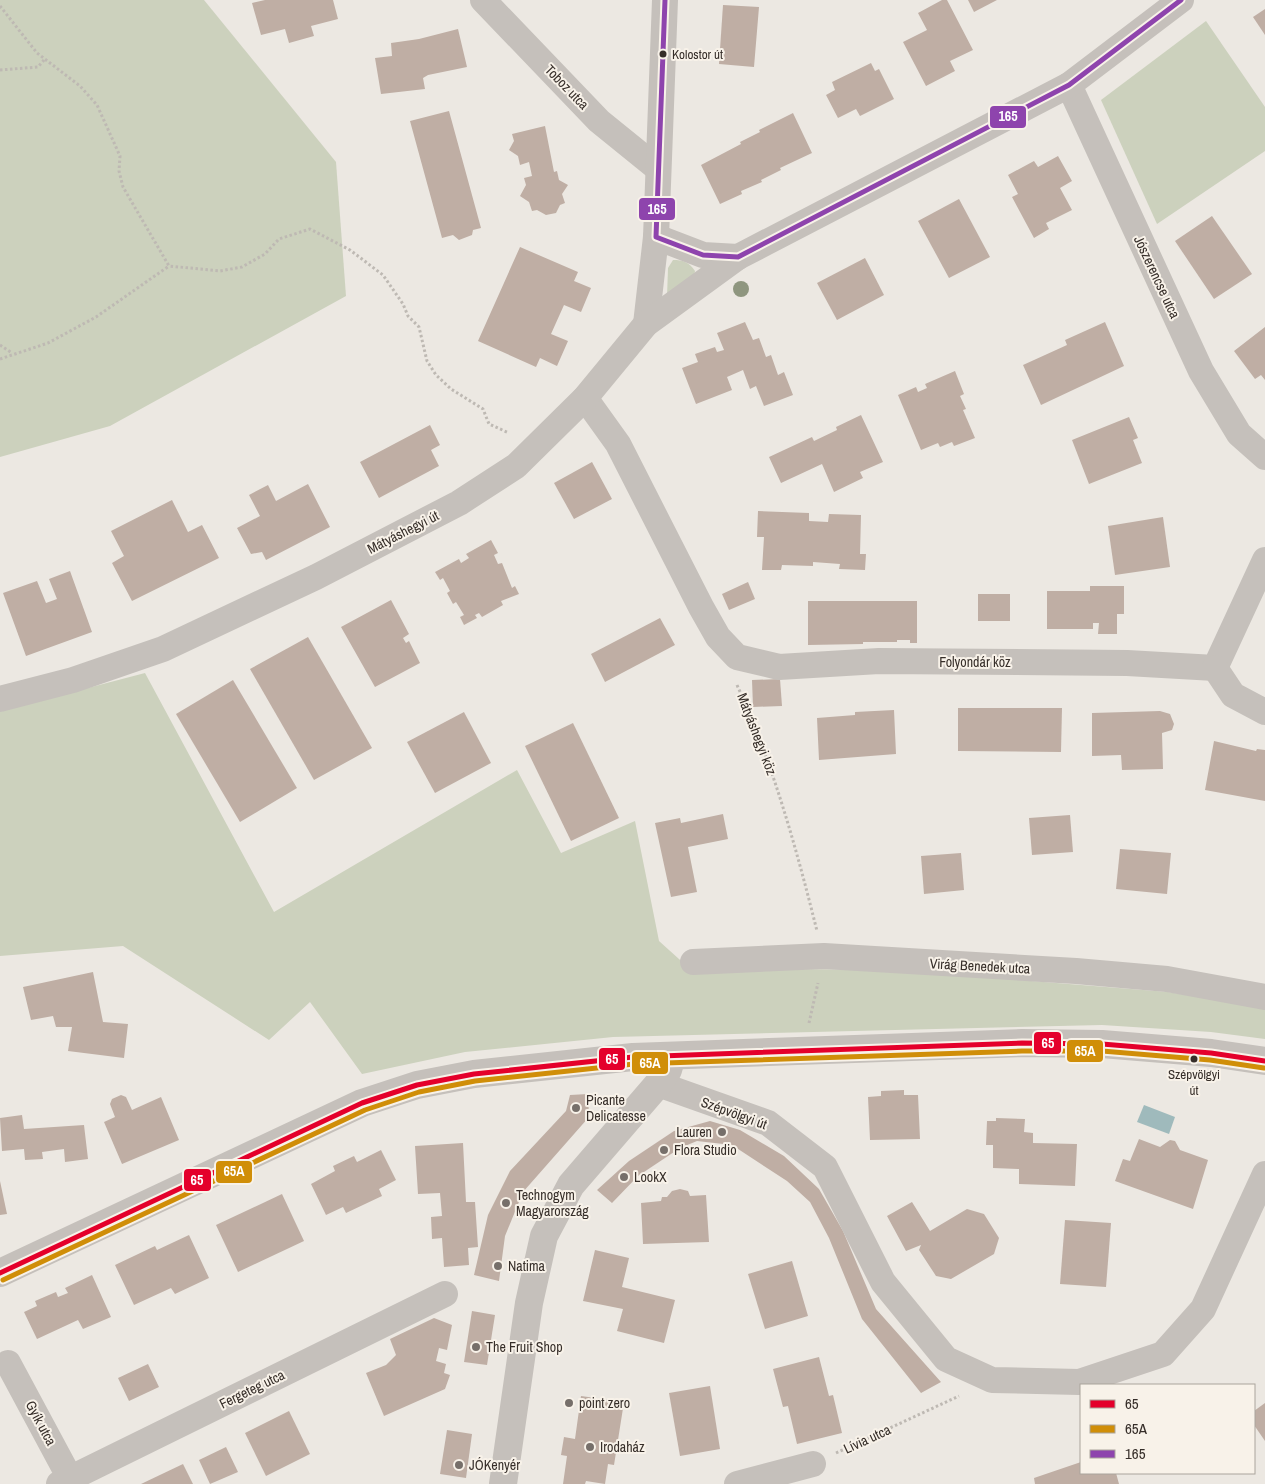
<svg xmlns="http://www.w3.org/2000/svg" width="1265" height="1484" viewBox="0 0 1265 1484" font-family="'Archivo Narrow',sans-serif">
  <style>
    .green { fill: #ccd1bd }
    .water { fill: #9fbabc }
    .building { fill: #bfaea4 }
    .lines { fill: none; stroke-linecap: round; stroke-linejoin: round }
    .path { stroke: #beb9b3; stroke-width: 3; stroke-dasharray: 2.5 2.5; stroke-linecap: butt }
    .minor { stroke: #c5c0bb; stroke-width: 26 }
    .tertiary { stroke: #c5c0bb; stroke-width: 28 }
    .bus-1-casing { stroke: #f8f2e9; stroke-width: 9 }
    .bus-2-casing { stroke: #f8f2e9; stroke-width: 9 }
    .bus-3-casing { stroke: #f8f2e9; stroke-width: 9 }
    .bus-1 { stroke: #e4002b; stroke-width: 5 }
    .bus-2 { stroke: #d08e08; stroke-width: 5 }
    .bus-3 { stroke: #8e44ad; stroke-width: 5 }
    .tree { fill: #8f967f }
    .bus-dot { fill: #362e29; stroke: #f8f2e9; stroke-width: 2 }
    .poi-dot { fill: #766f6a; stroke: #f8f2e9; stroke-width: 2 }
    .labels { text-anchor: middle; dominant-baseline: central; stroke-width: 4; stroke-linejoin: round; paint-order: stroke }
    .bus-label { font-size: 13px; fill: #362e29; stroke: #f8f2e9; text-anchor: start }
    .street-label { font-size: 14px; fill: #362e29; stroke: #f8f2e9 }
    .poi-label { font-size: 14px; fill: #362e29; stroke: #f8f2e9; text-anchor: start }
    .line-badge { stroke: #f8f2e9; stroke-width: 2 }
    .badge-label { font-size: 14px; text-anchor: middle; font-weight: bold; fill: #fff }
  </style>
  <rect width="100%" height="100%" fill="#ece8e2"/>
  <g class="green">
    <polygon points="0,0 204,0 336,162 346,296 110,426 0,457"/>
    <polygon points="1206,21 1265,107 1265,151 1157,224 1101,100"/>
    <path d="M 673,260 C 683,260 689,262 695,271 L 693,281 L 667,297 L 668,268 Z"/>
    <polygon points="145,673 274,912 517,770 561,853 635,821 659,941 689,968 897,970 1168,992 1265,1008 1265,1039 1211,1032 1102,1025 613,1037 465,1052 362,1074 310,1002 269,1040 123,946 0,956 0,711"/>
  </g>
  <polygon class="water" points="1144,1105 1175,1117 1169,1134 1137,1122"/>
  <g class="building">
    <polygon points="265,0 333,0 338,19 311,26 314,36 289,43 285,29 261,35 252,3"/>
    <polygon points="942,0 947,0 973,50 950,61 955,71 926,86 903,42 927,30 918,13"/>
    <polygon points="968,0 997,0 974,12"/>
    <polygon points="723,5 759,7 754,67 719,64"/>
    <polygon points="1265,9 1265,35 1253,17"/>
    <polygon points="458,29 467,67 428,75 423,78 425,89 381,94 375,58 392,56 391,43 419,39"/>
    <polygon points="871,63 875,71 879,69 894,99 860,116 856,109 838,118 826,95 835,90 832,82"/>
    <polygon points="449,111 481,228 473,230 472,235 459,240 453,235 442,238 410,121"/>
    <polygon points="793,113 812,153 780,168 781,170 761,180 762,182 741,191 742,194 720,204 701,165 741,144 740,142 760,132 759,130"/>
    <polygon points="545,126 554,172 557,171 559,180 568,185 562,194 565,203 560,205 556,213 546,215 537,210 532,211 529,202 520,196 526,185 524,178 532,176 529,162 520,165 518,156 509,150 514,141 512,134"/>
    <polygon points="1058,156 1072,181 1060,188 1072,210 1046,223 1049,229 1034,238 1012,197 1018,194 1008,175 1034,161 1038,167"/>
    <polygon points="959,199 990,257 949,278 918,221"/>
    <polygon points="1212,216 1252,274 1214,299 1175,241"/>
    <polygon points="520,247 578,272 574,281 591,288 581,312 564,305 551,334 568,341 557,366 540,358 536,367 478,341"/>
    <polygon points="865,258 884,295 837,320 817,283"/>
    <polygon points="745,322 753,340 759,338 766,357 771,355 778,375 784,372 793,395 764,406 756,386 750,389 743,370 727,377 732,390 696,404 682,368 698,362 695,354 715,347 717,352 724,350 717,333"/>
    <polygon points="1105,322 1124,366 1041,405 1023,365 1067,345 1065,340"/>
    <polygon points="1265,327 1265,380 1261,375 1255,379 1234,351"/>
    <polygon points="955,371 964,394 960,396 966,409 963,410 975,438 954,446 952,442 940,447 938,443 921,450 898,395 916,387 918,392 927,388 925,384"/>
    <polygon points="861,415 883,462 860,472 863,478 834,492 822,464 781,483 769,457 812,437 814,441 837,430 836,427"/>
    <polygon points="1129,417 1138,438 1133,440 1142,463 1089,484 1072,440"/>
    <polygon points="430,425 440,445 431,450 439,466 379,498 360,462"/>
    <polygon points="592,462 612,499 574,519 554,483"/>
    <polygon points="308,484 330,527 266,560 262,552 251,554 237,528 260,516 249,495 268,485 276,501"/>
    <polygon points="172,500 188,532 202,525 219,558 132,601 112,563 124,556 111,531"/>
    <polygon points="758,511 809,513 809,521 828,522 829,514 861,515 860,554 866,554 865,570 839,569 840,564 813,562 813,566 782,565 781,570 762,570 764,537 757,537"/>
    <polygon points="1163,517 1170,567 1115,575 1108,526"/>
    <polygon points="491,540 498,553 494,555 498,564 502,563 512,588 515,586 519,594 501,601 503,605 482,617 479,613 475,615 477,618 464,625 460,617 464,615 456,602 453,604 447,593 450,591 443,578 440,580 435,572 459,559 461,563 469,558 466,554"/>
    <polygon points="70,571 92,632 26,656 3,593 37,581 46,603 57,599 49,579"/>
    <polygon points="748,582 755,599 729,610 722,594"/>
    <polygon points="1090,586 1124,586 1124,614 1117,614 1117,634 1098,634 1099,623 1093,623 1093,629 1047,629 1047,591 1090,591"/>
    <rect x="978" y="594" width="32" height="27"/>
    <polygon points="391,600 409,634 403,638 406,643 409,641 420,663 375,687 341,627"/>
    <polygon points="808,601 917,601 917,643 910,643 910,640 897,640 897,642 863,642 863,644 808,645"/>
    <polygon points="660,618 675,645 605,682 591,654"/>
    <polygon points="308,637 372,748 314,780 250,669"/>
    <polygon points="780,679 782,706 753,707 752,680"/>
    <polygon points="233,680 297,788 240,822 176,714"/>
    <polygon points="958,708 1062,708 1061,752 958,751"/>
    <polygon points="894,710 896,754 819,760 817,718 855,715 855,712"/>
    <polygon points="1160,711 1170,714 1174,724 1172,730 1162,733 1163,769 1122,770 1121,755 1092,756 1092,713"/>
    <polygon points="464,712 491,763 435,793 407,742"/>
    <polygon points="573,723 619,818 571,841 525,746"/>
    <polygon points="1214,741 1256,751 1257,749 1265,750 1265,801 1205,790"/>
    <polygon points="723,814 728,839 688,847 697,892 671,897 655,823 680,818 681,823"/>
    <polygon points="1070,815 1073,852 1032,855 1029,818"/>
    <polygon points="1120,849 1171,853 1167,894 1116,889"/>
    <polygon points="961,853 964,890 924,894 921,856"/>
    <polygon points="93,972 103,1022 128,1024 124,1058 68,1051 72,1027 56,1027 53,1016 31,1020 23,987"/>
    <polygon points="904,1090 904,1095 918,1095 920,1139 870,1140 868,1097 881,1096 881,1091"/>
    <polygon points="588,1094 589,1117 523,1192 505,1236 499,1281 474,1275 488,1215 510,1171 566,1111 570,1095"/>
    <polygon points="121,1095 126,1097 132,1110 161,1097 179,1140 122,1164 104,1122 115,1117 110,1104 112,1099"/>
    <polygon points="22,1115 24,1129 84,1125 88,1159 65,1162 64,1149 42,1152 43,1159 25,1160 24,1149 2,1151 0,1118"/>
    <polygon points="996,1118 1025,1119 1024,1132 1033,1133 1033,1143 1077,1144 1075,1186 1019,1184 1019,1169 993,1168 993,1145 986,1145 987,1121 996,1121"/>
    <polygon points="710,1121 740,1130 784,1156 819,1189 843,1231 876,1309 941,1382 921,1393 862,1319 829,1238 810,1202 787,1181 732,1145 697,1141 680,1148 638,1176 612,1203 597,1190 629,1161 674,1131"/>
    <polygon points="1139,1139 1160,1147 1170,1140 1175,1141 1180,1150 1208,1160 1193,1209 1115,1181 1123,1159 1130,1161"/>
    <polygon points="463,1143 466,1202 475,1202 478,1247 468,1248 469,1265 444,1267 442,1238 432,1239 431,1217 442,1216 440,1193 418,1194 415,1146"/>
    <polygon points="381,1150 396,1180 379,1189 382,1196 346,1213 343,1207 326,1215 311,1184 335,1171 333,1166 354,1156 357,1162"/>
    <polygon points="0,1181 7,1214 0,1215"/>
    <polygon points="680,1189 688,1191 690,1196 706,1195 709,1242 643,1244 641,1203 661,1201 662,1197 667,1197 672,1191"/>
    <polygon points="282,1194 304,1241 238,1272 216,1225"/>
    <polygon points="912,1202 930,1231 967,1209 984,1214 999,1238 994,1254 951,1279 936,1276 919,1250 921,1245 906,1251 887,1216"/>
    <polygon points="1065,1220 1111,1223 1106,1287 1060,1284"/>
    <polygon points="189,1235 209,1278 175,1294 171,1288 134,1305 115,1265 155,1246 157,1250"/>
    <polygon points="595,1250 629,1258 622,1287 675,1300 664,1343 617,1331 623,1309 583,1301"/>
    <polygon points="792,1261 808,1316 765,1329 748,1274"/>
    <polygon points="92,1275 111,1317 83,1329 78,1320 37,1339 24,1312 37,1306 35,1301 56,1292 58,1297 68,1293 65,1288"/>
    <polygon points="472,1311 495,1315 487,1365 464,1362"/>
    <polygon points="434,1318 452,1325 447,1350 439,1348 436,1361 446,1364 444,1373 450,1375 445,1389 384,1416 366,1373 386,1365 396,1355 390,1339"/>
    <polygon points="819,1357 829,1396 833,1395 842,1433 797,1444 788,1406 783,1407 773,1369"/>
    <polygon points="148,1364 159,1387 129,1401 118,1378"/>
    <polygon points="710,1386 720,1449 680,1456 669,1393"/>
    <polygon points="581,1396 624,1402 614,1465 608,1464 605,1484 586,1481 585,1484 563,1484 567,1456 561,1455 564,1437 575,1439"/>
    <polygon points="1265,1403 1265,1441 1254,1425 1254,1411"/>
    <polygon points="289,1411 310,1454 266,1476 245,1433"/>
    <polygon points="447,1430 472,1434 466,1478 440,1474"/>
    <polygon points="226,1447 238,1472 210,1484 199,1460"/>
    <polygon points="1081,1462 1081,1473 1116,1473 1119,1484 1035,1484 1034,1478"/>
    <polygon points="183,1464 193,1484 141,1484"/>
  </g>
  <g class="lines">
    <g class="path">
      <polyline points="0,6 37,53 80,86 97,105 120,156 119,171 123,187 169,266 220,271 242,267 265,254 279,239 310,229 350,250 383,275 403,304 408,316 419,327 427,361 436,375 451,389 483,409 489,424 509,433"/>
      <polyline points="0,70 38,67 44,60"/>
      <polyline points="0,345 12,353"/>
      <polyline points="0,359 48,343 96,317 169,266"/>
      <path d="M 737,685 C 773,764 796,847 817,931"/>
      <polyline points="809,1023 818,983"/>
      <polyline points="836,1453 959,1396"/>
    </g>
    <g class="minor">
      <polyline points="483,0 599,121 657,168"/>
      <polyline points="1069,85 1201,371 1239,434 1265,457"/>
      <polyline points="656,237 703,255 738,257"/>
      <polyline points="646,324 656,237 665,0"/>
      <polyline points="585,398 618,444 701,607 718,637 737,657 779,667 879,661 1127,663 1215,668 1265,560"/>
      <polyline points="1215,668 1233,695 1265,712"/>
      <polyline points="0,699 73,680 163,649 316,577 459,503 516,466 585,398 646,324 738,257 1069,85 1181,0"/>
      <polyline points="693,962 824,956 1076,971 1167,979 1265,997"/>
      <polyline points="658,1084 768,1123 825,1167 883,1282 946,1359 992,1380 1079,1382 1163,1354 1203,1309 1265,1174"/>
      <polyline points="8,1363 73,1484"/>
      <polyline points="59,1484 445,1294"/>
      <polyline points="737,1484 813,1464"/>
    </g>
    <g class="tertiary">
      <polyline points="0,1273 362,1103 417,1085 474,1074 633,1057 1022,1043 1102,1044 1211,1053 1265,1061"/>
      <polyline points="503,1484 529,1303 544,1236 571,1185 658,1084 668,1070 672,1056"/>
    </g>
    <g class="bus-1-casing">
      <polyline id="bus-1" points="0,1273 362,1103 417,1085 474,1074 633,1057 1022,1043 1102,1044 1211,1053 1265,1061"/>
    </g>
    <g class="bus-2-casing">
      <polyline id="bus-2" points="3,1280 365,1110 419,1092 475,1081 634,1064 1022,1051 1102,1051 1210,1060 1264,1068"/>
    </g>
    <g class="bus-3-casing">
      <polyline id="bus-3" points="665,0 656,237 703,255 738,257 1069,85 1181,0"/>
    </g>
    <use href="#bus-1" class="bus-1"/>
    <use href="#bus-2" class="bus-2"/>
    <use href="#bus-3" class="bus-3"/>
  </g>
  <circle class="tree" cx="741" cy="289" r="8"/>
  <g class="bus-dot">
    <circle cx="663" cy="54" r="4.5"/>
    <circle cx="1194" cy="1059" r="4.5"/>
  </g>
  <g class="poi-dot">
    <circle cx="576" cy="1108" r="5"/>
    <circle cx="722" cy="1132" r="5"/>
    <circle cx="664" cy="1150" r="5"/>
    <circle cx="624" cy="1177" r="5"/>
    <circle cx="506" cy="1203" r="5"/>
    <circle cx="498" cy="1266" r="5"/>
    <circle cx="476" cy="1347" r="5"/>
    <circle cx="569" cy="1403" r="5"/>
    <circle cx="590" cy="1447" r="5"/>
    <circle cx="459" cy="1465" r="5"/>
  </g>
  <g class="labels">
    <g class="bus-label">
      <text x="672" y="54">Kolostor út</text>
      <text x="1194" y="1074" text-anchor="middle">Szépvölgyi<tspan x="1194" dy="16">út</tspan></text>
    </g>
    <g class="street-label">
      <text transform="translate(567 87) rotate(46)">Toboz utca</text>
      <text transform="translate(1157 277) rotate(65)">Jószerencse utca</text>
      <text transform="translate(403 532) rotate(-27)">Mátyáshegyi út</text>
      <text x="975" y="662">Folyondár köz</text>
      <text transform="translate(757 734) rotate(69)">Mátyáshegyi köz</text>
      <text transform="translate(980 966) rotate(3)">Virág Benedek utca</text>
      <text transform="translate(734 1113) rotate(20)">Szépvölgyi út</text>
      <text transform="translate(252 1389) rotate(-26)">Fergeteg utca</text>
      <text transform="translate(41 1423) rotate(62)">Gyík utca</text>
      <text transform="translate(867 1439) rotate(-25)">Lívia utca</text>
    </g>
    <g class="poi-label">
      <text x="586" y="1100">Picante<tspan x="586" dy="16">Delicatesse</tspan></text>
      <text x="712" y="1132" text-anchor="end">Lauren</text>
      <text x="674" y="1150">Flora Studio</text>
      <text x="634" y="1177">LookX</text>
      <text x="516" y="1195">Technogym<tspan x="516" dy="16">Magyarország</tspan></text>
      <text x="508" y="1266">Natima</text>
      <text x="486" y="1347">The Fruit Shop</text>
      <text x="579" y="1403">point zero</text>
      <text x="600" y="1447">Irodaház</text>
      <text x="469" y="1465">JÓKenyér</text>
    </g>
  </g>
  <g class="line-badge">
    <rect x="989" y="105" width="38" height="24" rx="5" fill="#8e44ad"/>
    <rect x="638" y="197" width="38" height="24" rx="5" fill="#8e44ad"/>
    <rect x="1033" y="1031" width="29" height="24" rx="5" fill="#e4002b"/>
    <rect x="1066" y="1039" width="38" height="24" rx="5" fill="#d08e08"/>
    <rect x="598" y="1047" width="28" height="24" rx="5" fill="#e4002b"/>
    <rect x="631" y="1051" width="38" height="24" rx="5" fill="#d08e08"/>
    <rect x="215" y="1160" width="38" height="24" rx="5" fill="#d08e08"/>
    <rect x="183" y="1168" width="29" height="24" rx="5" fill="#e4002b"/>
  </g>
  <g class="badge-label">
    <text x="1008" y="121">165</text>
    <text x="657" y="214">165</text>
    <text x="1048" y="1048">65</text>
    <text x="1085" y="1056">65A</text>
    <text x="612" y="1064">65</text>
    <text x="650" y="1068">65A</text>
    <text x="234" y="1176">65A</text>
    <text x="197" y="1185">65</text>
  </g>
  <rect x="1080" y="1384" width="175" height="90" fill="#f8f2e9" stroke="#aaa49c"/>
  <rect x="1090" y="1400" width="25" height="8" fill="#e4002b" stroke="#aaa49c"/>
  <text x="1125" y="1409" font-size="15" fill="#362e29">65</text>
  <rect x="1090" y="1425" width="25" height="8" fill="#d08e08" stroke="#aaa49c"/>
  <text x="1125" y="1434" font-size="15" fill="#362e29">65A</text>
  <rect x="1090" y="1450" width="25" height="8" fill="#8e44ad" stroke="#aaa49c"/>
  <text x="1125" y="1459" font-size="15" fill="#362e29">165</text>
</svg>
